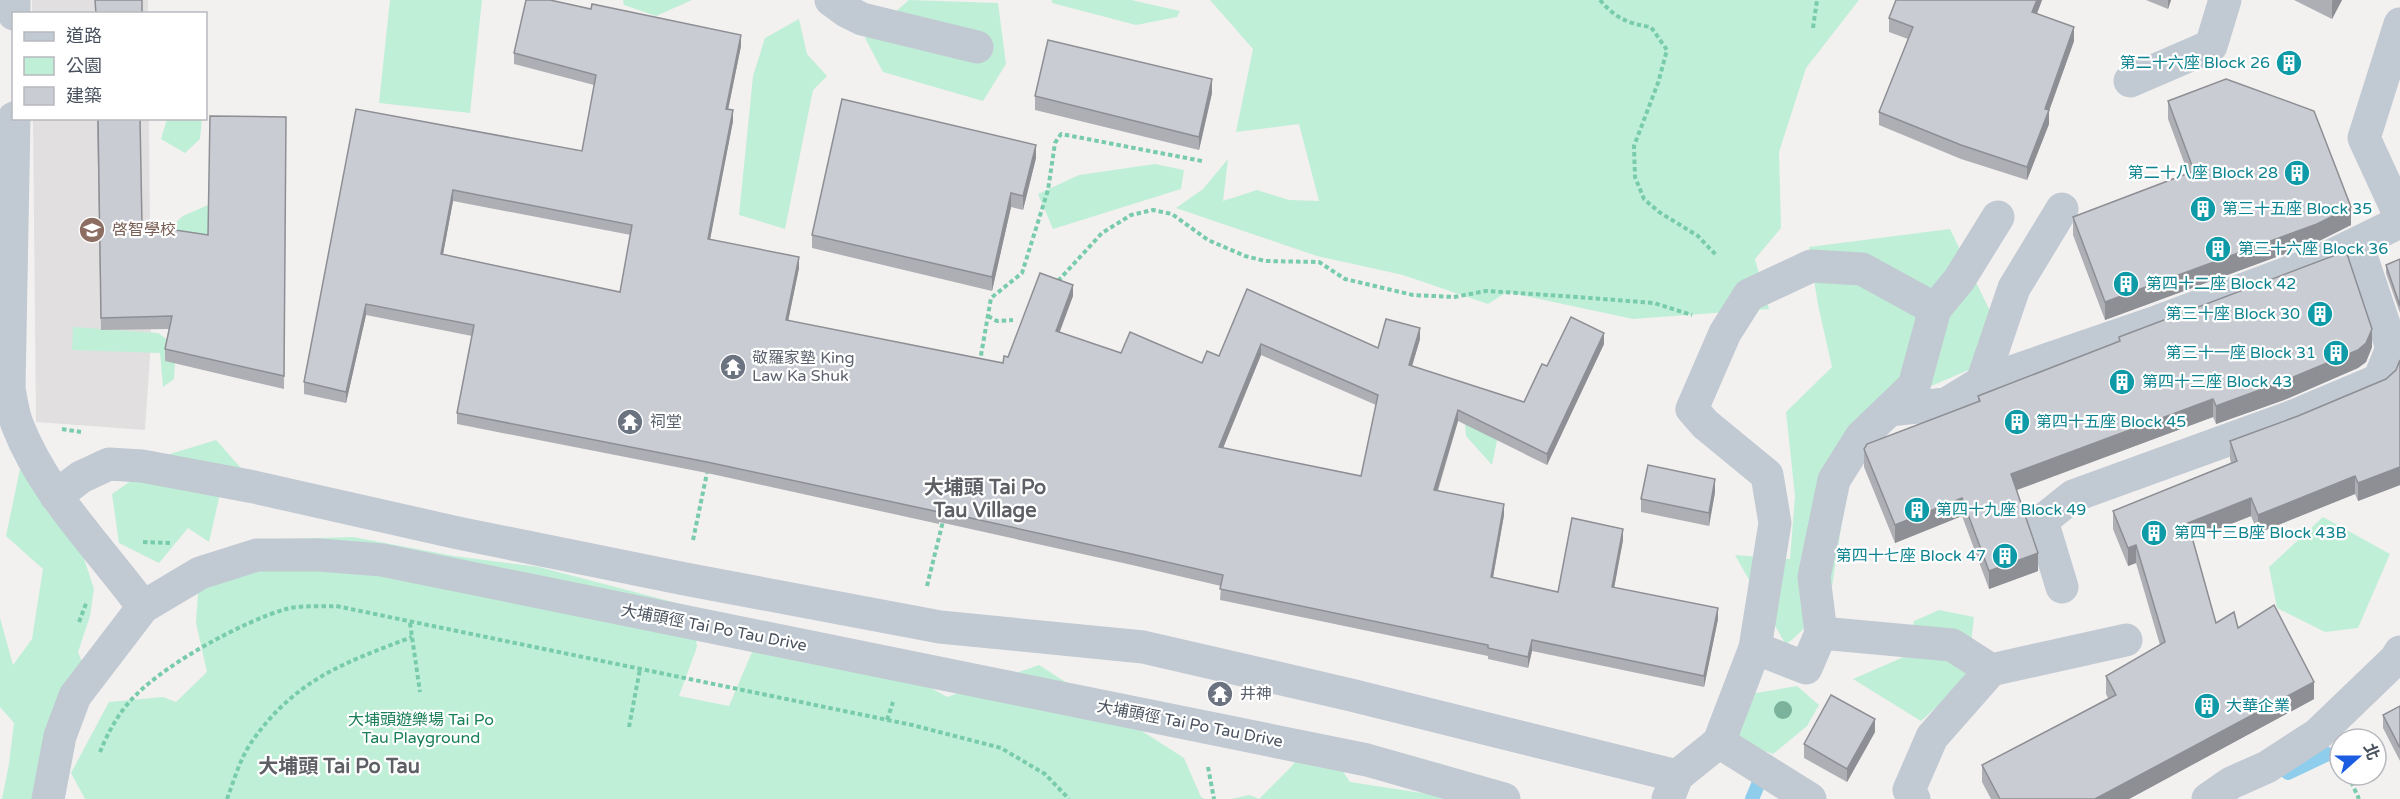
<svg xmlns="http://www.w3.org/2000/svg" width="2400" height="799" viewBox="0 0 2400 799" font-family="'Varela Round','Noto Sans TC',sans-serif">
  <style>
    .education { fill: #e1dfdf }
    .green { fill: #c0efd7 }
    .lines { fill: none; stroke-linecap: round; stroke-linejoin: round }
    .stream { stroke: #8ecdeb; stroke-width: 14 }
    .path { stroke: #78ccac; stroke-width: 4; stroke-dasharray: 4.5 3; stroke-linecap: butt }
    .minor { stroke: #c1c9d2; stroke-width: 33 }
    .tree { fill: #7bb29c }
    .wall { fill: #aeafb5; fill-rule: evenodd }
    .shaded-wall { fill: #8d8f94 }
    .building { fill: #caccd3; stroke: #8d8f94; stroke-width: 1.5; fill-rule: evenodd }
    .labels { text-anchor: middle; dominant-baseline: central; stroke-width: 4.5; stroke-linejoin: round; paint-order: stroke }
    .culture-label { font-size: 16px; fill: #0d838f; stroke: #fff; text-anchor: start }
    .education-label { font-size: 16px; fill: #785e54; stroke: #fff; text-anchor: start }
    .worship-label { font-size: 16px; fill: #5b616d; stroke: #fff; text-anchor: start }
    .street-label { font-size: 16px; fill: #48515d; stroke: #fff }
    .park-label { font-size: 16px; fill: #197f57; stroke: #fff }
    .quarter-label { font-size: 20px; font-weight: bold; fill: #5d5f65; stroke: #fff }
  </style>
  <rect width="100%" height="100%" fill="#f3f0f0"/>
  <g class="education">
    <rect x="32" y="0" width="116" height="13"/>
    <polygon points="33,119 149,119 151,341 145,430 36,422"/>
  </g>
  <g class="green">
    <polygon points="390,0 482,0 470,113 379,103"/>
    <polygon points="623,0 692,0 656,16 624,5"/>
    <polygon points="909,0 998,3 1006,64 983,101 883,72 865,38"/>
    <polygon points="1052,0 1131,0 1180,11 1177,17 1136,25 1052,3"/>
    <polygon points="1210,0 1859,0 1806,68 1779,152 1781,228 1755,259 1769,309 1633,319 1507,292 1488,304 1403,275 1317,256 1176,208 1203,189 1228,159 1223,201 1257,190 1289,200 1319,201 1299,124 1236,132 1253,49"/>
    <polygon points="799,19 807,54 827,76 813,90 785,229 739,215 753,76 765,38"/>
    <polygon points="167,119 202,119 200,139 185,153 161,139"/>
    <polygon points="1155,164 1184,170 1181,189 1053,229 1038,194 1079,175"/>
    <polygon points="235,193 207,237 159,237 183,216"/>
    <polygon points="1950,229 1990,311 1971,369 1858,417 1829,606 1786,645 1735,555 1790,559 1795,496 1786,412 1832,367 1818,305 1809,247"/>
    <polygon points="73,327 158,333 176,346 174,379 163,387 160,353 72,350"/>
    <polygon points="1464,410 1501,421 1492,465 1466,436"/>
    <polygon points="216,440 249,477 220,494 209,542 188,528 159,563 119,543 112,494 170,454"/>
    <polygon points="20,469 79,543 94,589 90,616 78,652 94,691 47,799 2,799 9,764 14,723 0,707 0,618 13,665 32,639 43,569 6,536"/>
    <polygon points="2323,517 2390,554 2358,628 2325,632 2277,608 2269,567"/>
    <polygon points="353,537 454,556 539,567 692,607 697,647 679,696 729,706 764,624 841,637 947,697 1039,665 1184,758 1201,797 1205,799 85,799 71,773 109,702 163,697 176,702 207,672 196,623 198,592 278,539"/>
    <polygon points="1939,610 1974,617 1967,679 1921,721 1853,679 1906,656 1914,621"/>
    <polygon points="1797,686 1819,705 1807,726 1773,754 1750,746 1733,730 1750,694"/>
    <polygon points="1318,734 1350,782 1461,799 1230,799 1250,795 1259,799 1290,768"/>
  </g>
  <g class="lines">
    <g class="stream">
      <polyline points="2288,773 2328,754"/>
      <polyline points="1752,799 1760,780"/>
    </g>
    <g class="path">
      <path d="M 1600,0 C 1615,18 1629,24 1651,27 L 1667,50 L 1658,83 L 1634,146 L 1635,177 L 1644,199 L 1659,212 L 1698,236 L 1716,255"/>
      <polyline points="1813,28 1817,0"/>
      <polyline points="1058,281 1102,233 1131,215 1153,210 1172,214 1208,240 1245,256 1265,261 1319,262 1345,279 1413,295 1454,297 1486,291 1577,297 1654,303 1692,315"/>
      <polyline points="988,316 997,321 1013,320"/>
      <polyline points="982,361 980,361 991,298 1022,273 1048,190 1055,143 1061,134 1202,161"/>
      <polyline points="62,429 81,432"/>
      <polyline points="693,540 707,473"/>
      <polyline points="143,542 171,543"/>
      <polyline points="927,586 944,517"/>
      <polyline points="79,622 87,601"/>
      <polyline points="410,623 420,692"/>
      <polyline points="887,720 893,702"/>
      <polyline points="629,727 640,669"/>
      <path d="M 100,752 C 108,732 120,710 136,695 C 167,663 244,621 286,609 C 301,605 320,607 336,606 L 912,725 L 1001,748 L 1045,774 L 1069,799"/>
      <polyline points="1208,767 1214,799"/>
      <polyline points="2348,775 2359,799"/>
      <path d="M 227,799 C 234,780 241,756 253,740 C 296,679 346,662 412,637"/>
    </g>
    <g class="minor">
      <polyline points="831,0 846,11 862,19 977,47"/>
      <polyline points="14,14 14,0"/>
      <polyline points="2400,24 2364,138 2400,216"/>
      <polyline points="2130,81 2211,46 2225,0"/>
      <path d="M 14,118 L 9,388 C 11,400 13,413 17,424 C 44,494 100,548 143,607"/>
      <polyline points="2357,244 2392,348"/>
      <polyline points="1982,382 2014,288 2062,209"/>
      <polyline points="1889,410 1946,404 1982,382 2159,321 2324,259 2400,222"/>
      <polyline points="56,496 81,477 109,464 142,466 254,487 458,533 685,579 940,627 1143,647 1351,695 1677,776"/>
      <polyline points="2062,587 2042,521 2073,496 2291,417 2379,380 2392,348 2400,342"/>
      <polyline points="1821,633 1952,645 1991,670 2126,640"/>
      <polyline points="1755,648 1806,668 1821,633 1814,577 1834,480 1861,437 1914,386 1935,309"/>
      <polyline points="1719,742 1810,799"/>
      <polyline points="48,799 60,736 75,696 143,607 200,573 257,555 319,555 382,560 1367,760 1504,799"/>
      <polyline points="1668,799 1677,776 1719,742 1755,648 1775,523 1767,475 1705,424 1692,409 1725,333 1749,295 1811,266 1862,269 1935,309 1959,280 1998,217"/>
      <polyline points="1914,799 1909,790 1932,737 1991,670"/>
      <polyline points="2208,799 2231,783 2267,767 2318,734 2396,659 2400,652"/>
    </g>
  </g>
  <circle class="tree" cx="1783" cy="710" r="9"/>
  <g class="wall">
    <polygon points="2042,0 2037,14 2074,41 2049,111 2049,124 2027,180 1961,159 1879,125 1879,112 1908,39 1889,32 1889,18"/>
    <polygon points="2146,0 2171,0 2168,9"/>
    <polygon points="2294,0 2342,0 2332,19"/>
    <path d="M 741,46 L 728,109 L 733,121 L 710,239 L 799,268 L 788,321 L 1003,363 L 1008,357 L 1073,296 L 1059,332 L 1121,353 L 1202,363 L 1219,356 L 1247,289 L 1378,348 L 1420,339 L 1412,366 L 1524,402 L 1547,366 L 1604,344 L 1547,465 L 1458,421 L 1438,491 L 1504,515 L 1493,578 L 1558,592 L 1623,540 L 1614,588 L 1718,619 L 1704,687 L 1532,651 L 1528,668 L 1488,659 L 1488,656 L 1220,600 L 1221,586 L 1132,565 L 939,522 L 939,524 L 707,473 L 457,424 L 457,413 L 472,336 L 366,315 L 346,403 L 304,394 L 304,382 L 356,109 L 582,151 L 594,85 L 514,64 L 514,53 ZM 453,201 L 631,235 L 620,292 L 443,254 ZM 1261,355 L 1376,405 L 1361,476 L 1223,448 Z"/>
    <polygon points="1212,93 1199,150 1035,110 1035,96"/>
    <polygon points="2168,101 2351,225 2317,242 2105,320 2073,235 2073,217 2188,173 2168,119"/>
    <polygon points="286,117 284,389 165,361 165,349 169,329 101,330 97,118 142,225 208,235"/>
    <polygon points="1036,158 1023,210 1011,207 992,291 812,248 812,235"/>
    <polygon points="2400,259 2400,313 2386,273 2386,265"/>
    <polygon points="2119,337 2372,347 2366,362 2358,368 2284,400 2216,424 2213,417 2017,490 2038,571 1989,589 1962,516 1895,543 1864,467 1864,449 1978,401 1978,396 2119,342"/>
    <polygon points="2400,360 2400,485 2358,501 2355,494 2258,533 2251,516 2193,539 2216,623 2238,628 2314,699 2129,799 1991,799 1982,782 1982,765 2108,698 2106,694 2106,676 2160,645 2136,563 2128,566 2113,529 2113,511 2231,463 2230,459 2230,441 2298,416 2386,379 2396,370"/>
    <polygon points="1715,492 1709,526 1641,512 1641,499"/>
    <polygon points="2400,706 2400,761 2383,728 2383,715"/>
    <polygon points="1875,732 1847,782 1804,758 1804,744"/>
  </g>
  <g class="shaded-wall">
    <polygon points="2037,0 2042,0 2032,26 2032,12"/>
    <polygon points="2168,0 2171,0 2168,9"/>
    <polygon points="2333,0 2342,0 2332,19 2332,1"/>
    <polygon points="2074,27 2074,41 2049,111 2049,124 2027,180 2027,167 2045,109"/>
    <polygon points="741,35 741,46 726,120 726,109"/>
    <polygon points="1212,79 1212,93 1199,150 1199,137"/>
    <polygon points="733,110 733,121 708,250 708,239"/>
    <polygon points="1036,145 1036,158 1023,210 1023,196"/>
    <polygon points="453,190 453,201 441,265 441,254"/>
    <polygon points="1011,193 1011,207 992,291 992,277"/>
    <polygon points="2351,207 2351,225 2317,242 2105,320 2105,302"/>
    <polygon points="799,257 799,268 786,331 786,320"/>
    <polygon points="1073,285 1073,296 1056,342 1056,331"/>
    <polygon points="366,304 366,315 346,403 346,392"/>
    <polygon points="1420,328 1420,339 1409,376 1409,365"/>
    <polygon points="2372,329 2372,347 2366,362 2358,368 2284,400 2216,424 2216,406"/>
    <polygon points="1604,333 1604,344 1547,465 1547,454"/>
    <polygon points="1261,344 1261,355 1219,458 1219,447"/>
    <polygon points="2213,399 2213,417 2011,492 2011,474"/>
    <polygon points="1458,410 1458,421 1434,501 1434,490"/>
    <polygon points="2400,467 2400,485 2358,501 2358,483"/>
    <polygon points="2355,476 2355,494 2258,533 2258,515"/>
    <polygon points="1715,479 1715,492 1709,526 1709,513"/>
    <polygon points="1962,498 1962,516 1895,543 1895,525"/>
    <polygon points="2251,498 2251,516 2188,541 2188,523"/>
    <polygon points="1504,504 1504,515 1491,588 1491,577"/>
    <polygon points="1623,529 1623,540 1612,599 1612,587"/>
    <polygon points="2136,545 2136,563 2128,566 2128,548"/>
    <polygon points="2038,553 2038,571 1989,589 1989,571"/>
    <polygon points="1718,608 1718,619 1704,687 1704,676"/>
    <polygon points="1532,640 1532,651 1528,668 1528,657"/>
    <polygon points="2314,682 2314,699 2129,799 2095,799"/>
    <polygon points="1875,719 1875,732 1847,782 1847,769"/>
  </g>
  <g class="building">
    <polygon points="95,0 142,0 142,14 96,14"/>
    <path d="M 526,0 L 550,0 L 591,9 L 592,4 L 741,35 L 726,109 L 733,110 L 708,239 L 799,257 L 786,320 L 1003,363 L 1004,356 L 1008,357 L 1040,273 L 1073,285 L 1056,331 L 1121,353 L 1130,332 L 1202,363 L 1207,351 L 1219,356 L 1247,289 L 1378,348 L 1386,319 L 1420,328 L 1409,365 L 1524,402 L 1542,364 L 1547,366 L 1571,317 L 1604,333 L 1547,454 L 1458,410 L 1434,490 L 1504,504 L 1491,577 L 1558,592 L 1572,518 L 1623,529 L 1612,587 L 1718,608 L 1704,676 L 1532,640 L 1528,657 L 1488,648 L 1488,645 L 1220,589 L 1223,575 L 1132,554 L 939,511 L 939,512 L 707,462 L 457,413 L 474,325 L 366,304 L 346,392 L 304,382 L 356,109 L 582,151 L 596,75 L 514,53 ZM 453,190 L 632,225 L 620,292 L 441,254 ZM 1261,344 L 1378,395 L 1361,476 L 1219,447 Z"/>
    <polygon points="1896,0 2037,0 2032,12 2074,27 2045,109 2049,110 2027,167 1961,145 1879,112 1913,27 1889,18"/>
    <polygon points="1048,40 1212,79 1199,137 1035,96"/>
    <polygon points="2226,79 2314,111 2351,207 2317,224 2105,302 2073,217 2194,171 2168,101"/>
    <polygon points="842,99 1036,145 1023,196 1011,193 992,277 812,235"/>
    <polygon points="210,116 286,117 284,376 165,349 172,316 101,318 98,118 140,118 142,225 208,235"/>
    <polygon points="2346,251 2372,329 2366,343 2358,350 2284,381 2216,406 2213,399 2011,474 2038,553 1989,571 1962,498 1895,525 1864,449 1867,444 1980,401 1978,396 2120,341 2119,337"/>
    <polygon points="2400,259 2400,306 2386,265"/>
    <polygon points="2400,360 2400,467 2358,483 2355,476 2258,515 2251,498 2188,523 2216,623 2234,612 2238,628 2274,605 2314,682 2095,799 2000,799 1982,765 2116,695 2106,676 2165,642 2136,545 2128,548 2113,511 2237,461 2230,441 2298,416 2386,379 2396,370"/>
    <polygon points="1648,465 1715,479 1709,513 1641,499"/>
    <polygon points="1831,695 1875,719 1847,769 1804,744"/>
    <polygon points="2400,706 2400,748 2383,715"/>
  </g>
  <defs>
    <g id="building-disc" transform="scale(1.35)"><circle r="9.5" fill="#0f9aa8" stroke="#fff"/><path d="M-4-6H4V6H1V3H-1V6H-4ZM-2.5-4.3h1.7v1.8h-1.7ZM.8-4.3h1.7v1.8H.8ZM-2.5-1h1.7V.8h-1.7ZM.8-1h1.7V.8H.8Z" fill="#fff"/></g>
    <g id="school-disc" transform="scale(1.35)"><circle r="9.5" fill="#8d6e63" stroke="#fff"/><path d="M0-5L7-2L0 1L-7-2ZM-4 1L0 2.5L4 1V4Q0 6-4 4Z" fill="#fff"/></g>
    <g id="temple-disc" transform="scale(1.35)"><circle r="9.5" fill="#6b7280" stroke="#fff"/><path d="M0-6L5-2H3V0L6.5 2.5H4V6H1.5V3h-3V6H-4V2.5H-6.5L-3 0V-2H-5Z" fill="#fff"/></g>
  </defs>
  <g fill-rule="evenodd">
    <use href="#building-disc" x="2289" y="63"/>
    <use href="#building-disc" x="2297" y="173"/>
    <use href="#building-disc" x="2203" y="209"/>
    <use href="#school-disc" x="92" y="230"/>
    <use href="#building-disc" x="2218" y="249"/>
    <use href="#building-disc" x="2126" y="284"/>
    <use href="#building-disc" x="2320" y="314"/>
    <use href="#building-disc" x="2336" y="353"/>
    <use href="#temple-disc" x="733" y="367"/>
    <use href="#building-disc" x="2122" y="382"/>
    <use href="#temple-disc" x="630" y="422"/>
    <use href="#building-disc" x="2017" y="422"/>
    <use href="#building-disc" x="1917" y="510"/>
    <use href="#building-disc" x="2154" y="533"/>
    <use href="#building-disc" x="2005" y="556"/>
    <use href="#temple-disc" x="1220" y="694"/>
    <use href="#building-disc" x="2207" y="706"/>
  </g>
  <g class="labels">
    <g class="culture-label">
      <text x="2270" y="63" text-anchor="end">第二十六座 Block 26</text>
      <text x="2278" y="173" text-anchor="end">第二十八座 Block 28</text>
      <text x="2222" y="209">第三十五座 Block 35</text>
      <text x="2238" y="249">第三十六座 Block 36</text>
      <text x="2146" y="284">第四十二座 Block 42</text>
      <text x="2300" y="314" text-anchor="end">第三十座 Block 30</text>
      <text x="2316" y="353" text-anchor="end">第三十一座 Block 31</text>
      <text x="2142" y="382">第四十三座 Block 43</text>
      <text x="2036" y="422">第四十五座 Block 45</text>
      <text x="1936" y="510">第四十九座 Block 49</text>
      <text x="2174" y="533">第四十三B座 Block 43B</text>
      <text x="1986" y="556" text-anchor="end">第四十七座 Block 47</text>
      <text x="2226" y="706">大華企業</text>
    </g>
    <g class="education-label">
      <text x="112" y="230">啓智學校</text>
    </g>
    <g class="worship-label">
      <text x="752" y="358">敬羅家塾 King<tspan x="752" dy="18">Law Ka Shuk</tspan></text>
      <text x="650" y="422">祠堂</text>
      <text x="1240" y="694">井神</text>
    </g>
    <g class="street-label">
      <text transform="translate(714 628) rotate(11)">大埔頭徑 Tai Po Tau Drive</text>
      <text transform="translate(1190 724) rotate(11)">大埔頭徑 Tai Po Tau Drive</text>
    </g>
    <g class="park-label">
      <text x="421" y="720">大埔頭遊樂場 Tai Po<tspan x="421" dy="18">Tau Playground</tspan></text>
    </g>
    <g class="quarter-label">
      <text x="985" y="488">大埔頭 Tai Po<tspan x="985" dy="23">Tau Village</tspan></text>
      <text x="339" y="767">大埔頭 Tai Po Tau</text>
    </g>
  </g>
  <rect x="12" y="12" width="195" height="108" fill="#ffffff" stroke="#b6b9be" stroke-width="1.5"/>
  <rect x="24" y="32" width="30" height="9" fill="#c1c9d2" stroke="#b6b9be" stroke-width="1.5"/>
  <text x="66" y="42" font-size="18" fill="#48515d">道路</text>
  <rect x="24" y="57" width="30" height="18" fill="#c0efd7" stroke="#b6b9be" stroke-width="1.5"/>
  <text x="66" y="72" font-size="18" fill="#48515d">公園</text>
  <rect x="24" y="87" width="30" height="18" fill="#caccd3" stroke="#b6b9be" stroke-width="1.5"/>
  <text x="66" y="102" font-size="18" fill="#48515d">建築</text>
  <g transform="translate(2358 757) rotate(69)"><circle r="28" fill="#ffffff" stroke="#b6b9be" stroke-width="1.5"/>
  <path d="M0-4.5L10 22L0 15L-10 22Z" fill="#1c5ce1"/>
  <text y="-9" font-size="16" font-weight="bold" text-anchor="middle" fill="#48515d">北</text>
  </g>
</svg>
